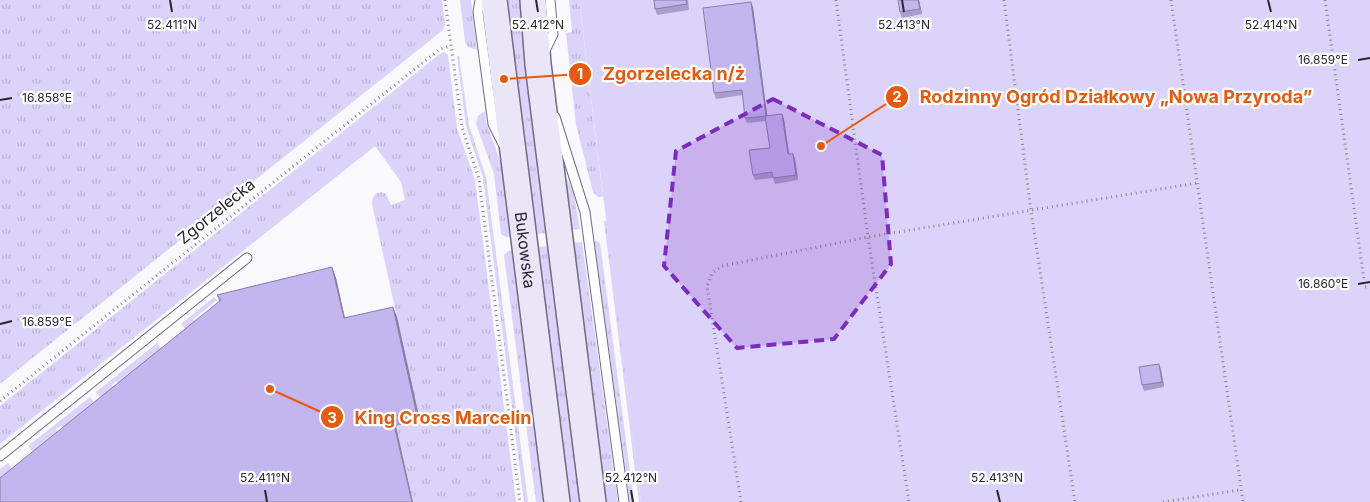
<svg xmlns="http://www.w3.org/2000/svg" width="1370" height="502" viewBox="0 0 1370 502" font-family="Inter,sans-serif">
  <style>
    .grass { fill: url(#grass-tufts) }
    .garden { fill: #dbd3f9 }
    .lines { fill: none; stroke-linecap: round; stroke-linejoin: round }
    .lane-casing { stroke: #716d82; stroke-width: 11 }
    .secondary-casing { stroke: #716d82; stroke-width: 28 }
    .path { stroke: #87868c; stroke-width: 3; stroke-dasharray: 1 4; stroke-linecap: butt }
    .lane { stroke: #fff; stroke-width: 9 }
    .secondary { stroke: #eae6f8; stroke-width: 25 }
    .wall { fill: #a89dce }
    .shaded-wall { fill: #887fa7 }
    .building { fill: #c3b6ef; stroke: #887fa7 }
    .marked { fill: #7b2cbf; fill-opacity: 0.2; stroke: #7b2cbf; stroke-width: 4; stroke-dasharray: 10 6; stroke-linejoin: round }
    .ticks { fill: none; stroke: #28272f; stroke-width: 2 }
    .labels { text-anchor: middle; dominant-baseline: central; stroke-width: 4.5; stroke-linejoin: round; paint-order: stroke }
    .street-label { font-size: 16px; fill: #28272f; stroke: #fff }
    .ticks-label { font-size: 12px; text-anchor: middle; fill: #28272f; stroke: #fff; stroke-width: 4.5; stroke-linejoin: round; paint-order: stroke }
    .leader { fill: none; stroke: #e8590c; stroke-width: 2 }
    .callout-dot { fill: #e8590c; stroke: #fff; stroke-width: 2 }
    .mark-label { font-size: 15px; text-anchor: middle; font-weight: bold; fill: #fff }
    .callout-label { font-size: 18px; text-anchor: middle; font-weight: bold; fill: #e8590c; stroke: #fff; stroke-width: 4.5; stroke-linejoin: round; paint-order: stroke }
  </style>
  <defs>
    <pattern id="grass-tufts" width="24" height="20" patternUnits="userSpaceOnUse" patternTransform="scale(1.25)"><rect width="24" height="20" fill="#dbd3f9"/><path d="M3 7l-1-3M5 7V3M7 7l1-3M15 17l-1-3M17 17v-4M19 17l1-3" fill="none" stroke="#bcb5d6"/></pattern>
  </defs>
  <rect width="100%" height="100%" fill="#f9f8fd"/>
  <g class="grass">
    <polygon points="0,0 442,0 445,25 443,30 0,384"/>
    <polygon points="460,0 471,0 477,50 468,47 465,42"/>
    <polygon points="506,0 521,0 547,233 535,234"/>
    <polygon points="569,0 579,0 603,197 598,197 593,192 576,125 566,33 572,32"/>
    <path d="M 444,52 L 448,55 L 457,128 L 475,180 L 516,502 L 413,502 L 396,426 L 420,421 L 372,204 C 372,195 378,190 386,194 L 391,205 L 405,200 L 401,182 L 375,146 L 0,444 L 0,406 L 441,53 Z"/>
    <polygon points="457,56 459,56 469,125 486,177 528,502 524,502 483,178 466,126"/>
    <polygon points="485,111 486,122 504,172 512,237 506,237 501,234 494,174 476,124 478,116"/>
    <polygon points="567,179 573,190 580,229 571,230 565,183"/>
    <polygon points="604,221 606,221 607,223 641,502 639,502"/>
    <polygon points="594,241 597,241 600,243 634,502 630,502"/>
    <polygon points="582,242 618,502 606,502 572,243"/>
    <polygon points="549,246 581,502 568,502 537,247"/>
    <polygon points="514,250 547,502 536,502 504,255 508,251"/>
    <polygon points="214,297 217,300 193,319 197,324 187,331 181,324"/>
    <polygon points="157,343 163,351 120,386 116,381 112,385 119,395 69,436 61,426 56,429 60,435 0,491 0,469 8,463 14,471 35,455 28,446 90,397 95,403 101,398 96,392"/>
  </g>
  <polygon class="garden" points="579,0 1370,0 1370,502 641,502"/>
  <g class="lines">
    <g class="lane-casing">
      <g id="lane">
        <polyline points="480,0 478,12 493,124 503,144"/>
        <polyline points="544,53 553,34 550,0"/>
        <polyline points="555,117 585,212 624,502"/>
        <polyline points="0,456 247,258"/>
      </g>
    </g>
    <g class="secondary-casing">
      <g id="secondary">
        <path id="s1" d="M 494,0 L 557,502"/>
        <polyline points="533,0 538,64 593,502"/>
      </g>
    </g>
    <g class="path">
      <polyline points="445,0 462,127 479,179 520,502"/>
      <polyline points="836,0 868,237 909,502"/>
      <polyline points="1004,0 1031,211 1075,502"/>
      <polyline points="1171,0 1243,502"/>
      <polyline points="1325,0 1365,287 1370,286"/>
      <polyline points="0,401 440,49 451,46"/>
      <polyline points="741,502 707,286 712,273 722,266 868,237 1197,183"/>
      <polyline points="1163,502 1240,490"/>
    </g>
    <use href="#lane" class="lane"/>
    <use href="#secondary" class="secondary"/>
  </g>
  <g class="wall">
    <polygon points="654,0 688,0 689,10 657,15 655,9"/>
    <polygon points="898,0 919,0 922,14 902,18 900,12"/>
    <polygon points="753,7 767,116 782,114 784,119 789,154 795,159 798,180 775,184 773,178 755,180 753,175 770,148 766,121 747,123 745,118 743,95 716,99 714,93"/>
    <polygon points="332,267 336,278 345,318 393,307 397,317 420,421 396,426 219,301 217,295"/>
    <polygon points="1161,370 1164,387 1144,391 1142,385"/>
  </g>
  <g class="shaded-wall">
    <polygon points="918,0 919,0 922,14 920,9"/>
    <polygon points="751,2 753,7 768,121 766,116"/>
    <polygon points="782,114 784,119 790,160 788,154"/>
    <polygon points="793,154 795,159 798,180 796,175"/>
    <polygon points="332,267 336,278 347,328 344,318"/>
    <polygon points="393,307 397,317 420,421 416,411"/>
    <polygon points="1159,364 1161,370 1164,387 1162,382"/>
    <polygon points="392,416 396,426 413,502 412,502"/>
  </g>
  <g class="building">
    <polygon points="654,0 686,0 687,4 655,9"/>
    <polygon points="898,0 918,0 920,9 900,12"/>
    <polygon points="751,2 766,116 745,118 742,90 714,93 703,8"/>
    <polygon points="782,114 788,154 793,154 796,175 773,178 772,172 753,175 749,150 770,148 765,116"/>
    <polygon points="332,267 344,318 393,307 416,411 392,416 412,502 0,502 0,478 221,300 217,295"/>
    <polygon points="1159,364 1162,382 1142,385 1139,367"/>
  </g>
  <path class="marked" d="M 773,99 L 882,155 L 891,264 L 834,339 L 737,348 L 664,266 L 676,151 Z"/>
  <path class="ticks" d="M 170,0 L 172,12M 536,0 L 538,12M 902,0 L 904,12M 1268,0 L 1271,12M 1358,60 L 1370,58M 0,100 L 12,98M 1358,284 L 1370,282M 0,324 L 12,321M 265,490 L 267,502M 631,490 L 633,502M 997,490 L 1000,502"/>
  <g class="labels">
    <g class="street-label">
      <text transform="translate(216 211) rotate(-39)">Zgorzelecka</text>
      <text stroke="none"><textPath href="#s1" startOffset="252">Bukowska</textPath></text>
    </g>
  </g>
  <g class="ticks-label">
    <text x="172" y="29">52.411°N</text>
    <text x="538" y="29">52.412°N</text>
    <text x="904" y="29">52.413°N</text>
    <text x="1271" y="29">52.414°N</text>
    <text x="1323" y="64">16.859°E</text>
    <text x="47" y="102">16.858°E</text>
    <text x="1323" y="288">16.860°E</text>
    <text x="47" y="326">16.859°E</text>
    <text x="265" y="482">52.411°N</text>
    <text x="631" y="482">52.412°N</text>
    <text x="997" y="482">52.413°N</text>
  </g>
  <path class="leader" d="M504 79L580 74M821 146L897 97M270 389L332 417"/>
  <g class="callout-dot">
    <circle cx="504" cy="79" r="5"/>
    <circle cx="821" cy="146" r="5"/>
    <circle cx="270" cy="389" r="5"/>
    <circle cx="580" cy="74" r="12"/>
    <circle cx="897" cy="97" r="12"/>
    <circle cx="332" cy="417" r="12"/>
  </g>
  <g class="mark-label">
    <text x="580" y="79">1</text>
    <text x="897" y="102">2</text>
    <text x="332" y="423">3</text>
  </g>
  <g class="callout-label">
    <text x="674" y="80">Zgorzelecka n/ż</text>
    <text x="1116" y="103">Rodzinny Ogród Działkowy „Nowa Przyroda”</text>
    <text x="443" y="424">King Cross Marcelin</text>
  </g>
</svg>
